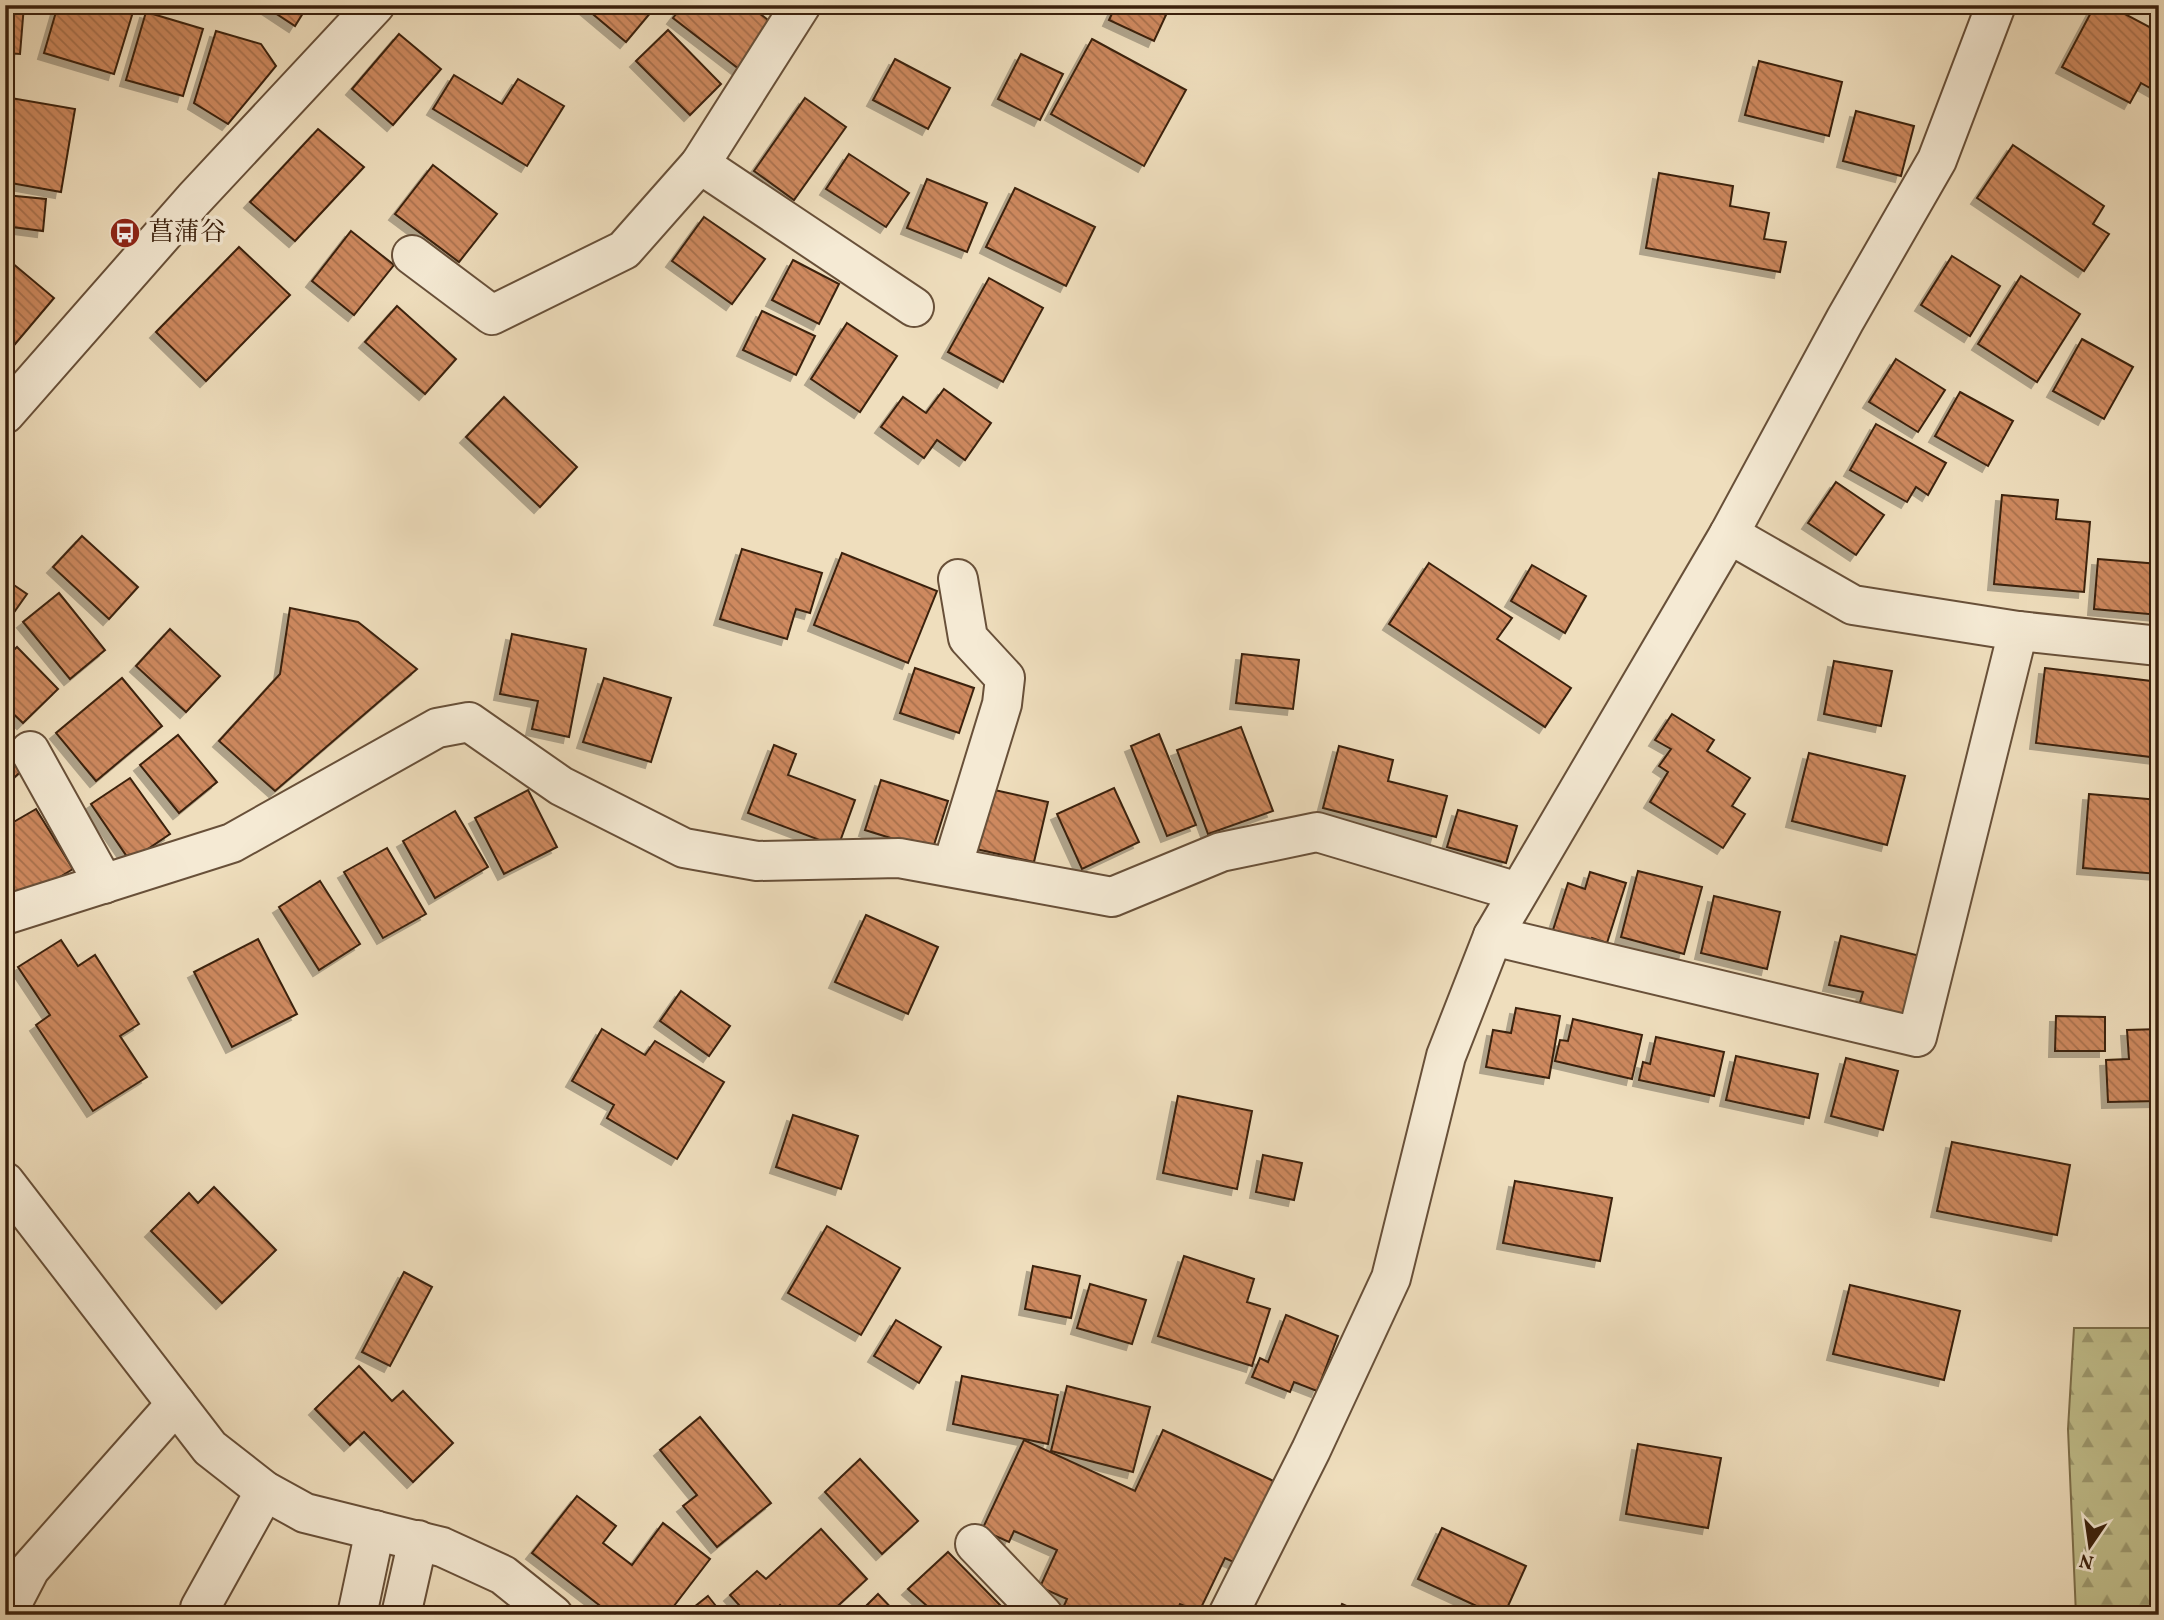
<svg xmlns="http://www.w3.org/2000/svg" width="2164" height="1620" viewBox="0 0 2164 1620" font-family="Vollkorn,'Noto Serif JP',serif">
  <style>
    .forest { fill: url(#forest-firs); stroke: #7e704c; stroke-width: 2 }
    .building { fill: url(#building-back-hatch); stroke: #3b210d; stroke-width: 2; filter: url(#shadow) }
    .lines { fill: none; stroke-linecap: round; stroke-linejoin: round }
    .minor-casing { stroke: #685039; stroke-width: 42 }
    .minor { stroke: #f5ead4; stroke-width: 38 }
    .labels { text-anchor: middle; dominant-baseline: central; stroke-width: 7; stroke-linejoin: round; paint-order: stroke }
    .poi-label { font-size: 26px; fill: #3b210d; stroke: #f5ead4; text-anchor: start }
  </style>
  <defs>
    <pattern id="forest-firs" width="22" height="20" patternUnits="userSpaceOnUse" patternTransform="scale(1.75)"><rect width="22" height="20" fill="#c1bf8c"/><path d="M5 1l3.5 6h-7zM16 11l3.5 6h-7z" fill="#9e9b71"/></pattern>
    <pattern id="building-back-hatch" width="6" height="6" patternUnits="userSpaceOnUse" patternTransform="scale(1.75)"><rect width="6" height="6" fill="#ce895f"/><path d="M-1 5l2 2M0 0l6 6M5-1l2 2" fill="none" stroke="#a8704d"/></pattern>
    <filter id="shadow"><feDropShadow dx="-6" dy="6" stdDeviation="0" flood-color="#0004"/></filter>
  </defs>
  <rect width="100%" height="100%" fill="#efdebd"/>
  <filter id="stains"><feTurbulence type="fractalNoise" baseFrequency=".00286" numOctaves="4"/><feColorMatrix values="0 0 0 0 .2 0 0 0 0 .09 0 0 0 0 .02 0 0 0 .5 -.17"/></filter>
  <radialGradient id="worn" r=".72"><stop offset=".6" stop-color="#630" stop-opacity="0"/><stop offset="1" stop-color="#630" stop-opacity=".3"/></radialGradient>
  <polygon class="forest" points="2074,1328 2159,1328 2159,1615 2076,1615 2068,1429"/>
  <g class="building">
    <polygon points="5,5 24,5 20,54 5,53"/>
    <polygon points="58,5 111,5 133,12 114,74 44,53"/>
    <polygon points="263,5 308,5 295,26"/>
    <polygon points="582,5 657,5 626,42"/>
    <polygon points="683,5 749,5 773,24 739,69 673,18"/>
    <polygon points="1116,5 1144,5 1166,15 1154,41 1109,20"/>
    <polygon points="2095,5 2108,5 2159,32 2159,93 2141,83 2130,103 2062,67"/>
    <polygon points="146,12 203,29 183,96 126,80"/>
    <polygon points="668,30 721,84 690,115 636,61"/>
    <polygon points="216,31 261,44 276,66 228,124 194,103"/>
    <polygon points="399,34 441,69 393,125 352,89"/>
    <polygon points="1092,39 1186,90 1144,166 1051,114"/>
    <polygon points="1021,54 1063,74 1040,120 998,99"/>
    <polygon points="895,59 950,88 928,129 873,100"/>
    <polygon points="1759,61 1842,82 1829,136 1745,115"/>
    <polygon points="454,75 502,104 518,79 564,106 527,166 433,109"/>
    <polygon points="5,97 75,109 61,192 5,182"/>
    <polygon points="805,98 846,127 794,200 754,171"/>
    <polygon points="1856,111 1914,126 1901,176 1843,161"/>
    <polygon points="318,129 364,167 295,241 250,202"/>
    <polygon points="2013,145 2104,206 2093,224 2109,234 2084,271 1977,198"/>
    <polygon points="849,154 909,193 886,227 826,189"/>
    <polygon points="433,165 497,214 459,262 395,214"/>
    <polygon points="1659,173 1733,186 1730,206 1769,213 1764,239 1786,242 1780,272 1646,248"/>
    <polygon points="927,179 987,203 967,252 907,228"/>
    <polygon points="1015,188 1095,227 1066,286 986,247"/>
    <polygon points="5,195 46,199 43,231 5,226"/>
    <polygon points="704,217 765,259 732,304 672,261"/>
    <polygon points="351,231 394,265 354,315 312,281"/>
    <polygon points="239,247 290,295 206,381 156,332"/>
    <polygon points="1952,256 2000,286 1970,336 1921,305"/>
    <polygon points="5,257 54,298 5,356"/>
    <polygon points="793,260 839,284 819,324 772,300"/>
    <polygon points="2021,276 2080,314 2037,382 1978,344"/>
    <polygon points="989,278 1043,308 1003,382 948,352"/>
    <polygon points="397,306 456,359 425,394 365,342"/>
    <polygon points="762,311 815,336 796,375 743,350"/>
    <polygon points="847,323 897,356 860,412 811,379"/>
    <polygon points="2082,339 2133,367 2104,419 2053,391"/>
    <polygon points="1896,359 1945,390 1918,432 1869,402"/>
    <polygon points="944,389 991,423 965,460 937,440 924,458 881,427 903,397 926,413"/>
    <polygon points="1960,392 2013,421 1988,466 1935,436"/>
    <polygon points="504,397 577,467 540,507 466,437"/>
    <polygon points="1876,424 1946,463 1928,495 1916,487 1907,502 1850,470"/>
    <polygon points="1836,482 1884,515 1856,555 1808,523"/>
    <polygon points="2002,495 2058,500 2056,519 2090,522 2084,592 1994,584"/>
    <polygon points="82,536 138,587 109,619 53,567"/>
    <polygon points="742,549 822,573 810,613 796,609 787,639 720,619"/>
    <polygon points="842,553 937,591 908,663 814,625"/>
    <polygon points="2098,559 2159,564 2159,615 2094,609"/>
    <polygon points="1429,563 1512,618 1497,639 1571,688 1545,727 1389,624"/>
    <polygon points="1532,565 1586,596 1565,633 1511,601"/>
    <polygon points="5,579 27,594 5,625"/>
    <polygon points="59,593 105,650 70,679 23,622"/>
    <polygon points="290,608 358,622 417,669 275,791 219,741 280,674"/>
    <polygon points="170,629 220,676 186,712 136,666"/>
    <polygon points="512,634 586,649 569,737 532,729 538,701 500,694"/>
    <polygon points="17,647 58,689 23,723 5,706 5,658"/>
    <polygon points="1242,654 1299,660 1293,709 1236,703"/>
    <polygon points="1834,661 1892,671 1881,726 1824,714"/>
    <polygon points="915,668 974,688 959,733 900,713"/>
    <polygon points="2045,668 2159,682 2159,758 2036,743"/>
    <polygon points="122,678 162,726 96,781 56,733"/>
    <polygon points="604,678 671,698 651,762 583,742"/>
    <polygon points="1672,714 1714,740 1707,751 1750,778 1732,806 1745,814 1723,848 1650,802 1668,772 1659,766 1671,749 1655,740"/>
    <polygon points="1241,727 1273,811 1208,834 1177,750"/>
    <polygon points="1159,734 1196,825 1167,836 1131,746"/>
    <polygon points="178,735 217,782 179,813 140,765"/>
    <polygon points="5,742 27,766 5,786"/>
    <polygon points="774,745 796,754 788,775 855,800 838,847 748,813"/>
    <polygon points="1339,746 1393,760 1388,781 1447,796 1436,837 1323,808"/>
    <polygon points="1809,753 1905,776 1887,845 1792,821"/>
    <polygon points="130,778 170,834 130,861 91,804"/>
    <polygon points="881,780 948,801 932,851 865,830"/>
    <polygon points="1114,788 1139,842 1082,869 1057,814"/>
    <polygon points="990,789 1048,802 1034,862 976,849"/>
    <polygon points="528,790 557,847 504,874 475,818"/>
    <polygon points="2089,794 2159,800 2159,874 2083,868"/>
    <polygon points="36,809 73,869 12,906 5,895 5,827"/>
    <polygon points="1458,810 1517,826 1506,863 1447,847"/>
    <polygon points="455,811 488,867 435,898 403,841"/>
    <polygon points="387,848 426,914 383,938 344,872"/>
    <polygon points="1638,871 1702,887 1684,954 1621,937"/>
    <polygon points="1590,872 1626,883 1607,943 1592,938 1589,945 1552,933 1568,883 1585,889"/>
    <polygon points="320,881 360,944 319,970 279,907"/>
    <polygon points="1714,896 1780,912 1767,969 1701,953"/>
    <polygon points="866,915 938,947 908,1014 835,982"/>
    <polygon points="1841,936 1920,956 1905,1021 1858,1009 1863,992 1829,985"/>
    <polygon points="258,939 297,1014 232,1047 194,972"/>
    <polygon points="61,940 78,966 95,955 139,1024 120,1036 147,1077 93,1111 36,1025 50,1015 18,967"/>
    <polygon points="681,991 730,1026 709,1056 660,1021"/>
    <polygon points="1516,1008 1560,1016 1549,1078 1486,1067 1493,1030 1511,1033"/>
    <polygon points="2056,1016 2105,1017 2105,1051 2055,1051"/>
    <polygon points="1573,1019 1642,1035 1632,1079 1555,1061 1560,1040 1568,1041"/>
    <polygon points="602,1029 645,1055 655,1041 724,1082 677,1159 607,1118 614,1105 572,1081"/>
    <polygon points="2159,1029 2159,1101 2108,1102 2106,1060 2129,1059 2127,1030"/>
    <polygon points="1656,1037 1724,1052 1714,1096 1639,1080 1643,1062 1650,1064"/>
    <polygon points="1736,1056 1818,1074 1809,1118 1726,1100"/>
    <polygon points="1846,1058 1898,1071 1883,1130 1831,1116"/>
    <polygon points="1178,1096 1252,1111 1237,1189 1163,1173"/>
    <polygon points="793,1115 858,1136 841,1189 776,1167"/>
    <polygon points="1952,1142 2070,1165 2057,1235 1937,1211"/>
    <polygon points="1263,1155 1302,1163 1294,1200 1256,1192"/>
    <polygon points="1515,1181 1612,1198 1600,1261 1503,1243"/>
    <polygon points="214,1187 276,1250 222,1303 151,1231 189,1193 198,1203"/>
    <polygon points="827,1226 900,1268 861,1335 788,1293"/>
    <polygon points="1184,1256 1254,1279 1247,1302 1270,1309 1252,1366 1158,1336"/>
    <polygon points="1033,1266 1080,1276 1071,1318 1025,1309"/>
    <polygon points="404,1272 432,1287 390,1366 362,1352"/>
    <polygon points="1090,1284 1146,1300 1132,1344 1077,1328"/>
    <polygon points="1850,1285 1960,1311 1944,1380 1833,1354"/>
    <polygon points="1286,1315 1338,1336 1317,1391 1294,1382 1290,1392 1252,1377 1260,1358 1268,1362"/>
    <polygon points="896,1320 941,1347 919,1383 874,1356"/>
    <polygon points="359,1366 392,1401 403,1391 453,1443 413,1482 364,1432 350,1445 315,1409"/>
    <polygon points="962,1376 1058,1395 1048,1444 953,1424"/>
    <polygon points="1067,1386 1150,1407 1133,1472 1051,1451"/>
    <polygon points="700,1417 771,1503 717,1547 683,1506 697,1495 660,1450"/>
    <polygon points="1163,1430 1278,1483 1240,1565 1225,1558 1199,1612 1180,1604 1175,1615 1060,1615 1067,1599 1040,1587 1057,1550 1014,1531 1009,1542 982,1530 1024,1440 1135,1491"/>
    <polygon points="1638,1444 1721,1458 1708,1528 1626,1514"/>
    <polygon points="860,1459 918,1521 882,1554 825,1492"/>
    <polygon points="577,1496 616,1526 603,1543 632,1565 663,1523 710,1559 667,1615 612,1615 532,1553"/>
    <polygon points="1442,1528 1526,1566 1504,1615 1496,1615 1418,1579"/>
    <polygon points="821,1529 867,1579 828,1615 789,1615 780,1605 770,1615 748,1615 730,1595 757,1571 766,1579"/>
    <polygon points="948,1552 1000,1605 988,1615 937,1615 908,1589"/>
    <polygon points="878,1594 898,1615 857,1615"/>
    <polygon points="708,1596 723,1615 684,1615"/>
    <polygon points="1342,1604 1366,1615 1338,1615"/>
  </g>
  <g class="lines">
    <g class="minor-casing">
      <g id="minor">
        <polyline points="801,5 700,164 914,307"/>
        <polyline points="412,255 492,315 624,250 700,164"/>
        <polyline points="5,414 194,199 375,5"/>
        <polyline points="1729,534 1853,605 2018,631 2159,646"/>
        <polyline points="30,751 104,884"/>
        <polyline points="952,867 1002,704 1005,678 968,638 958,579"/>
        <polyline points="5,915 232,843 437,728 469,722 561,786 684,848 757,861 899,858 1112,897 1221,852 1317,832 1518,892"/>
        <polyline points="1493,936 1917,1037 2018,631"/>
        <polyline points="5,1182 210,1448 265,1491 305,1513 442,1547 503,1575 553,1615"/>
        <polyline points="975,1544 1043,1615"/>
        <polyline points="200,1608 265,1491"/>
        <polyline points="6,1615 30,1569 176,1404"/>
        <polyline points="357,1615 375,1530"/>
        <polyline points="401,1615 418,1540"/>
        <polyline points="1228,1615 1311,1450 1391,1278 1446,1056 1493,936 1729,534 1845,320 1937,160 1996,5"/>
      </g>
    </g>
    <use href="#minor" class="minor"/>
  </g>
  <defs>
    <g id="bus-disc" transform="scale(1.575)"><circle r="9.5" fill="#8f2418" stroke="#f5ead4"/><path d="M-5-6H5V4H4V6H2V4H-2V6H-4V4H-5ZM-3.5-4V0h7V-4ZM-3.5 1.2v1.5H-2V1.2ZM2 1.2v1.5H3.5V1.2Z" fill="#fff"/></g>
  </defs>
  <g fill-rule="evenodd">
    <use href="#bus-disc" x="125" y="233"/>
  </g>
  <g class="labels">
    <g class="poi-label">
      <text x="148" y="233">菖蒲谷</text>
    </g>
  </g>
  <rect width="2164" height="1620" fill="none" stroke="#efdebd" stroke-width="28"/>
  <rect x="7" y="7" width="2150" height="1606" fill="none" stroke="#3b210d" stroke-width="3.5"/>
  <rect x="14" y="14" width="2136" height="1592" fill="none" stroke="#3b210d" stroke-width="2"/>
  <g transform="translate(2090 1546) rotate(193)" stroke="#f5ead4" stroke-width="5" paint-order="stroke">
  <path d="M0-5L12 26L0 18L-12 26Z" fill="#3b210d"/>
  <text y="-10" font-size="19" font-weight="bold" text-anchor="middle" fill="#3b210d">N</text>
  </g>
  <rect width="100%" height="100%" filter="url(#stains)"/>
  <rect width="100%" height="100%" fill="url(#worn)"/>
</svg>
